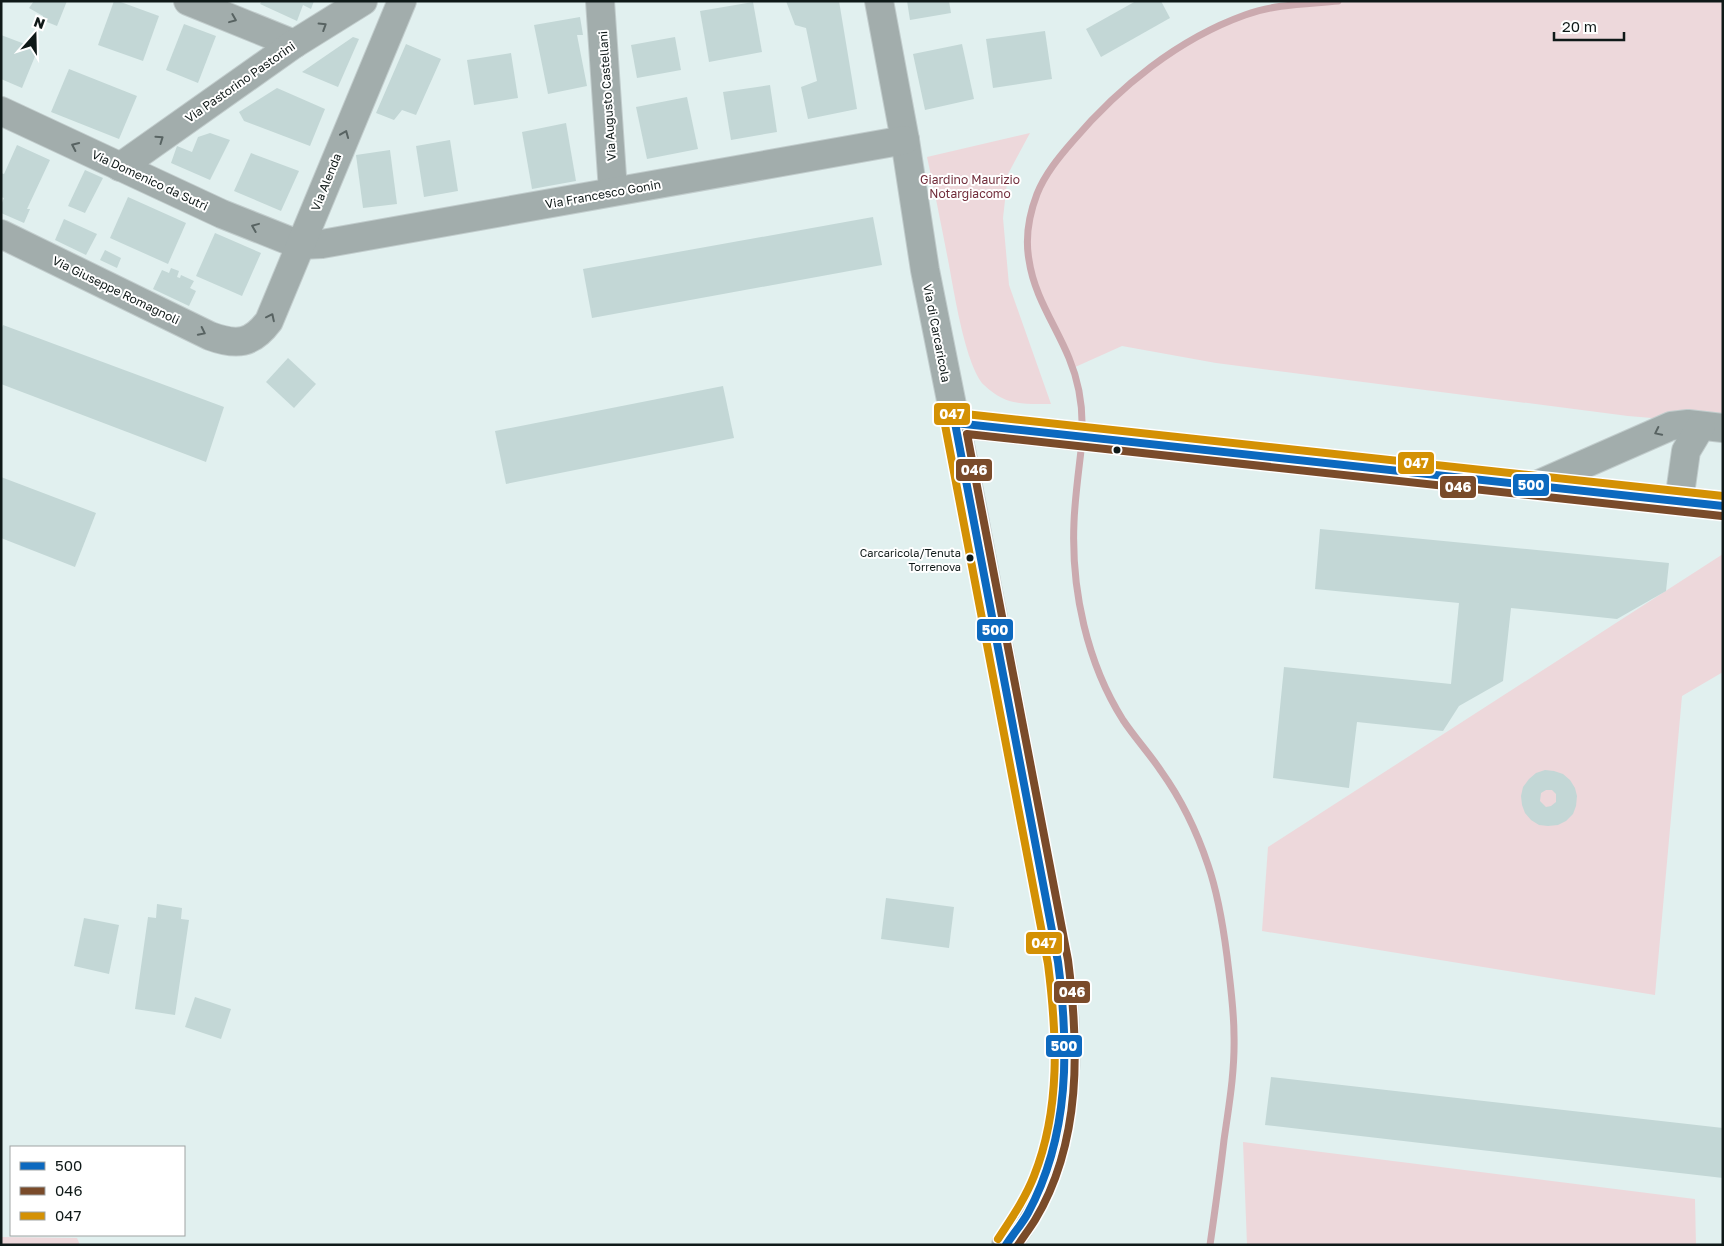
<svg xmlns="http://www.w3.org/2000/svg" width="1724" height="1246" viewBox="0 0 1724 1246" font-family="'Golos Text',sans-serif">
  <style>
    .green { fill: #edd8db }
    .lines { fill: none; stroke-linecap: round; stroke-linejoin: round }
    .stream { stroke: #cbaaaf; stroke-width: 7 }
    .building { fill: #c3d7d6; fill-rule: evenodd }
    .minor-casing { stroke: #c1cccc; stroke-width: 30 }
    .minor { stroke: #a2adac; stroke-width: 28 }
    .bus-1-casing { stroke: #fff; stroke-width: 11 }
    .bus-2-casing { stroke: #fff; stroke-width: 11 }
    .bus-3-casing { stroke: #fff; stroke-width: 11 }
    .bus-1 { stroke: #0c69bf; stroke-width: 8 }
    .bus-2 { stroke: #7a4b2a; stroke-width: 8 }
    .bus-3 { stroke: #d49104; stroke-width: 8 }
    .oneway { stroke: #586362 }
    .bus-dot { fill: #0f1918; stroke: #fff; stroke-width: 2 }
    .labels { text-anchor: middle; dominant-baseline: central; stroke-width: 4; stroke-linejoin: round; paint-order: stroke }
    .bus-label { font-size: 11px; fill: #0f1918; stroke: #fff; text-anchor: end }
    .street-label { font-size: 12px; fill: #0f1918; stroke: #fff }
    .park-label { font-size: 12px; fill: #712d3b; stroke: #fff }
    .line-badge { stroke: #fff; stroke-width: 2 }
    .badge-label { font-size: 14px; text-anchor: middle; font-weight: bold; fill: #fff }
  </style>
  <rect width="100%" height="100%" fill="#e1f0ef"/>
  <g class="green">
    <path d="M 1338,1 L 1723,1 L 1723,424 L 1628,416 L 1216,363 L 1122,346 L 1073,368 C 1060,334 1032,297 1028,260 C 1026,237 1029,215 1037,193 C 1045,174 1060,157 1073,141 C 1118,88 1182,35 1249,13 C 1278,4 1309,4 1338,1 Z"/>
    <path d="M 1030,133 L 1008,174 L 1003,218 L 1009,285 L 1051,404 C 1023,404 1006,406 984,385 C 966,367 954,292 949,265 C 942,229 935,193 927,157 Z"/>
    <polygon points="1723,554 1723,672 1682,696 1655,995 1262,931 1268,847"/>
    <polygon points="1243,1142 1695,1199 1696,1245 1247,1245"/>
    <polygon points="1,1237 77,1238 80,1245 1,1245"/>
  </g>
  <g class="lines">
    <g class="stream">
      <path d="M 1082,432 C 1083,406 1079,382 1069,358 C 1056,326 1034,296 1029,260 C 1025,238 1029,215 1037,194 C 1045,174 1059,157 1073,141 C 1119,87 1178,39 1245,15 C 1275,4 1307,4 1338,1"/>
      <path d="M 1082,442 C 1079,469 1075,496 1074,522 C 1071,590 1087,663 1123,720 C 1135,738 1149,753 1161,771 C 1181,799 1197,832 1208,865 C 1218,894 1223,925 1227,956 C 1230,982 1234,1009 1234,1035 C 1235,1071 1229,1105 1224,1140 C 1220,1175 1215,1210 1210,1245"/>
    </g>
  </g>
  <g class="building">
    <polygon points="34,1 67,1 57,26 42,20 43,16 29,8"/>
    <polygon points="114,1 118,1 159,16 143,61 98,45"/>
    <polygon points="262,1 314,1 311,9 303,5 297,21 260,4"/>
    <polygon points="786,1 839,1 857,109 808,119 801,87 817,81 806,28 795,25"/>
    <polygon points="907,1 949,1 951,13 910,20"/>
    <polygon points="1136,1 1161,1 1170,18 1101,57 1086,29"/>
    <polygon points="753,2 762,52 709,62 700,11"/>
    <polygon points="580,17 583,35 577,35 587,86 548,94 534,25"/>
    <polygon points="184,24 216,36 198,83 166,70"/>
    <polygon points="1045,31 1052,79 993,88 986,39"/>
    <polygon points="1,35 38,49 22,88 1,79"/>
    <polygon points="353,37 359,39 338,87 302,72"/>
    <polygon points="675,37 681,70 637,78 631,45"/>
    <polygon points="406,44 441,59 416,115 402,110 394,120 376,113"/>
    <polygon points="962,44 974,99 925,110 913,54"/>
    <polygon points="511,53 518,98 474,105 467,60"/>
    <polygon points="69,69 137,96 119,139 51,112"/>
    <polygon points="770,85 777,132 731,140 723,92"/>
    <polygon points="277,88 325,109 310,146 244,121 239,112"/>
    <polygon points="687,97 698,149 647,159 636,107"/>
    <polygon points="566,123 576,181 532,189 522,132"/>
    <polygon points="210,133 230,140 210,180 171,163 177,146 192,152 198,137"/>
    <polygon points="450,140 458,191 424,197 416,146"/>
    <polygon points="17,145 50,160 27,209 30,209 24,223 1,213 1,205 4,198 1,197 1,173 4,174"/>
    <polygon points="390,150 397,204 363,208 356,155"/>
    <polygon points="251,153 299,171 281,211 234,191"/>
    <polygon points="85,170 103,178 85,213 68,206"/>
    <polygon points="128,197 186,223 168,264 110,238"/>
    <polygon points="873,217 882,265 592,318 583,269"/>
    <polygon points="64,219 97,234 86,255 55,240"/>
    <polygon points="215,233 261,253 242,296 196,276"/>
    <polygon points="105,250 121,258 117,268 100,260"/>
    <polygon points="171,268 179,271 177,277 180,278 181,275 194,281 190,288 196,291 189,306 153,289 162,270 169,273"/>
    <polygon points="3,325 224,407 206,462 1,384 1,330"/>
    <polygon points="288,358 316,384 294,408 266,382"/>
    <polygon points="723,386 734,438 506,484 495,431"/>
    <polygon points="1,477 96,513 75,567 1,538"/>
    <polygon points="1320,529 1669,563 1666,591 1617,619 1511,608 1503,681 1459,706 1443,731 1357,722 1349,788 1273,778 1284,667 1451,684 1459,603 1315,589"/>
    <path d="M 1545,770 L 1554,771 L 1563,774 L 1570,780 L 1575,788 L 1577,796 L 1576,806 L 1573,814 L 1566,821 L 1558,825 L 1548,826 L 1539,825 L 1531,820 L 1525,813 L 1522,805 L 1521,796 L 1523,787 L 1529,779 L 1536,773 ZM 1546,790 L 1552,790 L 1556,794 L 1556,802 L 1551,806 L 1546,807 L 1540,801 L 1541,793 Z"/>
    <polygon points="886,898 954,907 949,948 881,939"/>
    <polygon points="157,904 182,908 181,919 189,920 175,1015 135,1009 148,917 156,918"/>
    <polygon points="84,918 119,925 109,974 74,966"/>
    <polygon points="195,997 231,1009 221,1039 185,1027"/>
    <polygon points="1271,1077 1723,1128 1723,1178 1265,1125"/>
  </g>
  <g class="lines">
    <g class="minor-casing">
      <g id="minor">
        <polyline points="188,1 294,44"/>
        <polyline points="600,1 613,191"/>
        <path d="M 879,1 L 905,140 L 925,270 L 965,470 L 1058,962 C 1073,1058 1070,1165 1006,1245"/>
        <polyline points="1,111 222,214 300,245 322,244 905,140"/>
        <polyline points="120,167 294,44 363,1"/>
        <path d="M 1,234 L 210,336 C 237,346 252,344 269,321 L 402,1"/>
        <polyline points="955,423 1723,506"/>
        <polyline points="1539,484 1671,426 1688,424 1723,428"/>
        <polyline points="1679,501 1686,451 1701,426"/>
      </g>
    </g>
    <use href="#minor" class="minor"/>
    <g class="bus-1-casing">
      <g id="bus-1">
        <path d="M 955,423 L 1058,962 C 1069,1047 1070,1135 1028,1213 C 1022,1224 1013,1234 1006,1245"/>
        <polyline points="955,423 1723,506"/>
      </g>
    </g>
    <g class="bus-2-casing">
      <path id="bus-2" d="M 1018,1245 C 1024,1236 1030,1228 1035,1220 C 1082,1142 1079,1046 1068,960 L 967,434 L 1722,516"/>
    </g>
    <g class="bus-3-casing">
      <path id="bus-3" d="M 998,1239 C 1011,1219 1025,1199 1034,1176 C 1061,1108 1057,1035 1048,964 L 945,425 L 948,416 L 956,413 L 1723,496"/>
    </g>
    <use href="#bus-1" class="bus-1"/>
    <use href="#bus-2" class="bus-2"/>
    <use href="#bus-3" class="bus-3"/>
  </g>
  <defs><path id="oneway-chevron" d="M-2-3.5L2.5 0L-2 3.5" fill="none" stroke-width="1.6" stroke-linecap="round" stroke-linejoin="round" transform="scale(1.25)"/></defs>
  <g class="oneway">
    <use href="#oneway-chevron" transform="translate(233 19) rotate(22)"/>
    <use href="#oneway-chevron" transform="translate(323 26) rotate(-32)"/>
    <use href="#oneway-chevron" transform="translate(345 134) rotate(-68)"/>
    <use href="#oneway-chevron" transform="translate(160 139) rotate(-35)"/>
    <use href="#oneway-chevron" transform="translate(75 146) rotate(-155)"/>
    <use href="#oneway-chevron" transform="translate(255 227) rotate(-158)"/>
    <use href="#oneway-chevron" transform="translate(271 317) rotate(-64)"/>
    <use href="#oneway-chevron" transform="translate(202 332) rotate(26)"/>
    <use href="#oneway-chevron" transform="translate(1658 432) rotate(154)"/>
  </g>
  <g class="bus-dot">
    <circle cx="1117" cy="450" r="4.5"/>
    <circle cx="970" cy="558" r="4.5"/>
  </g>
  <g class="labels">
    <g class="bus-label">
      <text x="961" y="552">Carcaricola/Tenuta<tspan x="961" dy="14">Torrenova</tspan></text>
    </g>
    <g class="street-label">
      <text transform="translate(240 82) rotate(-35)">Via Pastorino Pastorini</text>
      <text transform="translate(607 96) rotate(-94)">Via Augusto Castellani</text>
      <text transform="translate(150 180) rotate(25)">Via Domenico da Sutri</text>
      <text transform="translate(326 182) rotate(-68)">Via Alenda</text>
      <text transform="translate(603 194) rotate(-10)">Via Francesco Gonin</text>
      <text transform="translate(116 290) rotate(26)">Via Giuseppe Romagnoli</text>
      <text transform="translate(937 333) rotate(79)">Via di Carcaricola</text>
    </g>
    <g class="park-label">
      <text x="970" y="179">Giardino Maurizio<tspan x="970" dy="14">Notargiacomo</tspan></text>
    </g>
  </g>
  <g class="line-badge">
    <rect x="933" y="402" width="38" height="24" rx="5" fill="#d49104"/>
    <rect x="1397" y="451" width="38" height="24" rx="5" fill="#d49104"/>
    <rect x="955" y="458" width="38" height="24" rx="5" fill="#7a4b2a"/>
    <rect x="1512" y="473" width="38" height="24" rx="5" fill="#0c69bf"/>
    <rect x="1439" y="475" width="38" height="24" rx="5" fill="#7a4b2a"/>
    <rect x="976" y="618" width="38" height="24" rx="5" fill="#0c69bf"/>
    <rect x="1025" y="931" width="38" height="24" rx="5" fill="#d49104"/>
    <rect x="1053" y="980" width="38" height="24" rx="5" fill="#7a4b2a"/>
    <rect x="1045" y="1034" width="38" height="24" rx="5" fill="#0c69bf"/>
  </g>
  <g class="badge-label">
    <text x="952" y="419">047</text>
    <text x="1416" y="468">047</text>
    <text x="974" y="475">046</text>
    <text x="1531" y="490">500</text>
    <text x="1458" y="492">046</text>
    <text x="995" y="635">500</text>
    <text x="1044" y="948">047</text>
    <text x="1072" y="997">046</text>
    <text x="1064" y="1051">500</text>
  </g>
  <rect width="1724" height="1246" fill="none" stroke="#0f1918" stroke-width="5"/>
  <rect x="10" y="1146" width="175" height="90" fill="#ffffff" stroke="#9fa3a3"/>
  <rect x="20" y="1162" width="25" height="8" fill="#0c69bf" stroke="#9fa3a3"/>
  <text x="55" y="1171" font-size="15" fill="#0f1918">500</text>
  <rect x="20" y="1187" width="25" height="8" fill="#7a4b2a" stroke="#9fa3a3"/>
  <text x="55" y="1196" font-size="15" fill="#0f1918">046</text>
  <rect x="20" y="1212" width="25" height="8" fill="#d49104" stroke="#9fa3a3"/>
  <text x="55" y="1221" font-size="15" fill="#0f1918">047</text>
  <g transform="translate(35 35) rotate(20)" stroke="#ffffff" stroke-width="4" paint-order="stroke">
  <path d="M0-4L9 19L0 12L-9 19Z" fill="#0f1918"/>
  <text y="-8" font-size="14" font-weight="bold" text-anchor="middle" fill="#0f1918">N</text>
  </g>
  <path d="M1554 32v8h70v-8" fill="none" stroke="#0f1918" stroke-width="2.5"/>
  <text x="1562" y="32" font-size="15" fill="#0f1918" stroke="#ffffff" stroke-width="4" paint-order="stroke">20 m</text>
</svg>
